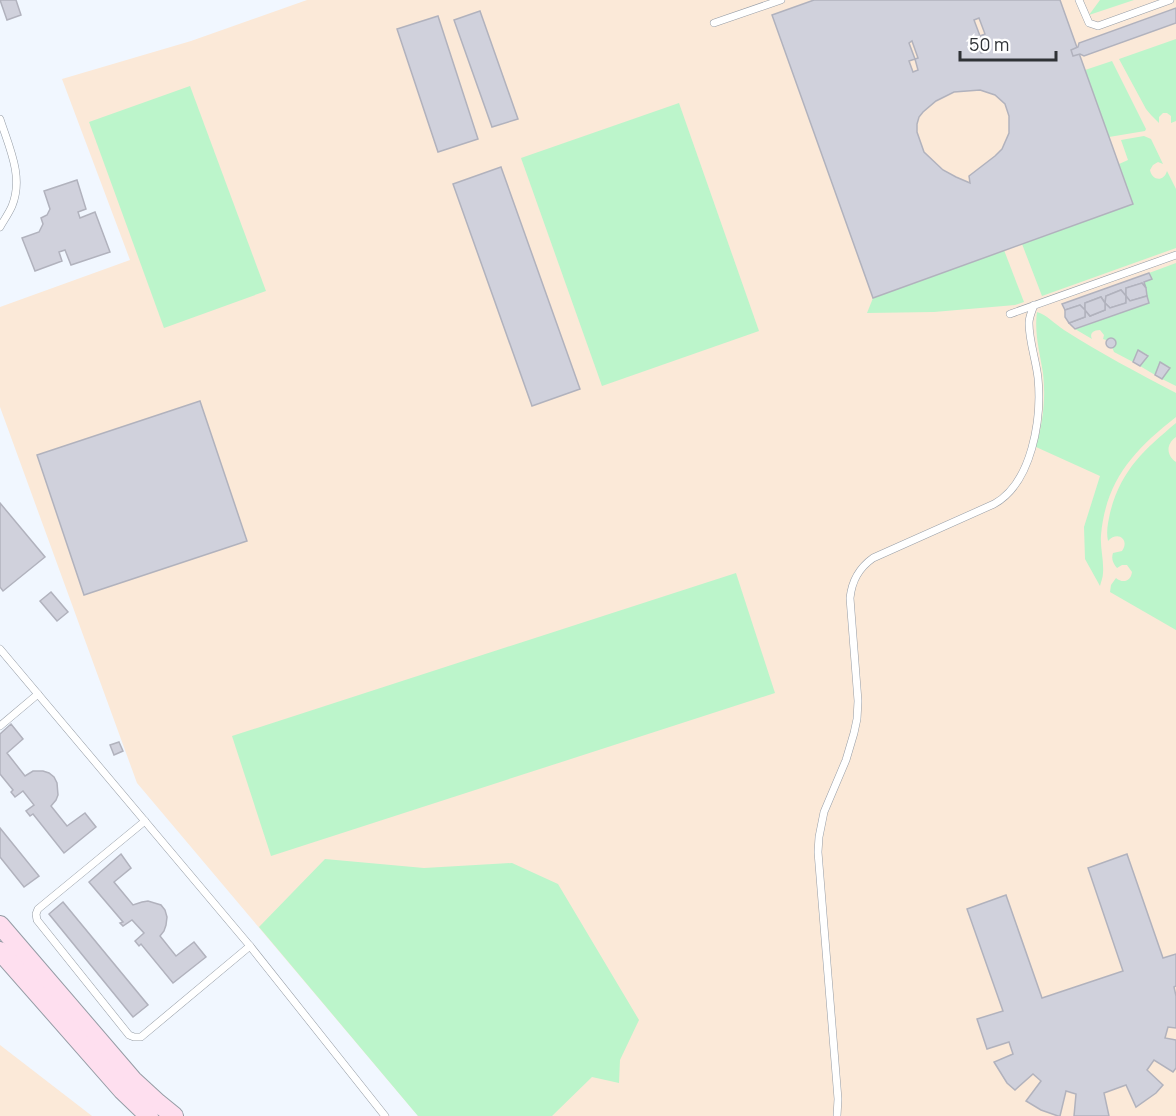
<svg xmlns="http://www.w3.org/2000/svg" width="1176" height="1116" viewBox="0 0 1176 1116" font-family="Manrope,sans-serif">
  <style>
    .education { fill: #fbe9d8 }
    .green { fill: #bcf5cb }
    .building { fill: #d0d1dc; stroke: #b1b2bd; stroke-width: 1.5; fill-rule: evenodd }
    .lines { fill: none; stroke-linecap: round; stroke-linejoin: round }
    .service-casing { stroke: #959ca5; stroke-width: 8 }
    .secondary-casing { stroke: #959ca5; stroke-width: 20 }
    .service { stroke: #fff; stroke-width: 7 }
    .secondary { stroke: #fedfef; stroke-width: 18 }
  </style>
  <rect width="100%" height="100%" fill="#f1f7ff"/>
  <g class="education">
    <polygon points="307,0 1176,0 1176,1116 418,1116 137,783 0,407 0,307 130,260 62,79 191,41"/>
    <polygon points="0,1045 92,1116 0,1116"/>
  </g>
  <g class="green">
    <polygon points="1100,0 1134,0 1089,15"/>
    <polygon points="1176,39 1176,121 1171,123 1171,116 1167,113 1163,113 1159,117 1159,123 1151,115 1146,109 1119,59"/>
    <polygon points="1112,61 1146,129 1145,131 1109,137 1085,70"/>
    <polygon points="190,86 266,291 164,328 89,122"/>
    <polygon points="679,103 759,331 602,386 521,158"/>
    <path d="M 1144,136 L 1151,139 L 1163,164 L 1158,162 L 1153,165 L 1150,170 C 1152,181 1164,182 1167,171 L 1176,189 L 1176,248 L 1042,296 L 1022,244 L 1133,204 L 1119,164 L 1128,160 L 1121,140 Z"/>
    <polygon points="1004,250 1024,302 1015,305 934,312 867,313 873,298"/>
    <path d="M 1176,263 L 1176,386 L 1162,379 L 1166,373 L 1167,373 L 1170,367 L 1160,363 L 1155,375 L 1140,366 L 1148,355 L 1138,350 L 1133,362 L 1114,352 L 1112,347 L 1115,345 L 1115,340 L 1111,338 L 1106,340 L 1103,339 L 1104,335 L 1100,330 C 1094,330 1089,333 1092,339 L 1075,329 L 1149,303 L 1144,282 L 1152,279 L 1149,273 Z"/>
    <path d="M 1037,312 C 1046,314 1056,325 1064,330 C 1100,353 1138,373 1176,393 L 1176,417 C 1134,450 1106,480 1101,535 C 1100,548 1104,560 1103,573 C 1103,577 1101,582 1100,586 L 1085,559 L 1084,527 L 1100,476 L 1036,447 C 1043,422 1046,399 1043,373 C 1040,353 1034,333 1037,312 Z"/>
    <path d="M 1176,423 L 1176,437 C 1166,444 1166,455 1176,462 L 1176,630 L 1110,592 L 1111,585 L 1116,578 C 1123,584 1131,581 1132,572 L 1127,565 L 1122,565 L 1117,568 C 1113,563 1111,559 1113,553 L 1122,551 C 1130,540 1118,530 1108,541 C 1106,531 1108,523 1110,513 C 1121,470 1144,450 1176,423 Z"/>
    <polygon points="736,573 775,693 271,856 232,736"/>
    <polygon points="325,859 424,868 512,863 558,884 639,1020 620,1060 619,1083 592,1077 552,1116 418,1116 259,927"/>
  </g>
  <g class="building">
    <polygon points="0,0 16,0 21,15 7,20"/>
    <path d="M 814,0 L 1060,0 L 1133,204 L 873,298 L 772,15 ZM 979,18 L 985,34 L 980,36 L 974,20 ZM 979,36 L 985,52 L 981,53 L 975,37 ZM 912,41 L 918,58 L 915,59 L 909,43 ZM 915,59 L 918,70 L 913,72 L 909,61 ZM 980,90 L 995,95 L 1005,104 L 1009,116 L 1009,133 L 1002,149 L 995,156 L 969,176 L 970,183 L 956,177 L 943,170 L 924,152 L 917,132 L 917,124 L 919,117 L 923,112 L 936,101 L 954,92 Z"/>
    <polygon points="1176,8 1176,23 1084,56 1080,54 1073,56 1071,50 1078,47 1079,43"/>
    <polygon points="480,11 518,119 492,127 454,20"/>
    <polygon points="438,16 478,139 438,152 397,29"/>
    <polygon points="501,167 580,389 532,406 453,184"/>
    <polygon points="77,180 86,209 78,212 80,218 95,212 110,252 71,265 65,250 59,252 62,261 35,271 22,238 39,232 43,224 41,218 47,215 50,209 44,191"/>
    <polygon points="1149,273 1152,279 1144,282 1146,288 1142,283 1126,288 1126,296 1121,290 1106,296 1105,303 1101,297 1085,303 1085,310 1080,305 1065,310 1062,304"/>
    <polygon points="1142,283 1146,288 1147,296 1130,301 1126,296 1126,288"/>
    <polygon points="1121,290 1126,296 1126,303 1110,308 1105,303 1106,296"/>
    <polygon points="1126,296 1130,301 1147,296 1149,303 1075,329 1069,323 1085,317 1085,310 1090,316 1105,310 1105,303 1110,308 1126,303"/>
    <polygon points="1101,297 1105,303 1105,310 1090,316 1085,310 1085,303"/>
    <polygon points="1080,305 1085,310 1085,317 1069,323 1065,317 1065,310"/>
    <circle cx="1111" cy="343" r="5"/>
    <polygon points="1138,350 1148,356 1140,366 1133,362"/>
    <polygon points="1160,362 1170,368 1162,379 1155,375"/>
    <polygon points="200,401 247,541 84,595 37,455"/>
    <polygon points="0,503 45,557 3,591 0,587"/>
    <polygon points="51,592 68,612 57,621 40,601"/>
    <polygon points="11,724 23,739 7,753 25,776 33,771 43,771 49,773 54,777 57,783 58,795 56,800 51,806 67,826 85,813 96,827 64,853 33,814 30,816 26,811 34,805 23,791 15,797 11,792 13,790 0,774 0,734"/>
    <polygon points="119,742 123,751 114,755 110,745"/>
    <polygon points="0,828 39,876 24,887 0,857"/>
    <polygon points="121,854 131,868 114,882 133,905 142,902 148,901 161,905 165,910 167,917 166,925 164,931 160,936 176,956 194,942 206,957 173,983 141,944 139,946 135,941 144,933 132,920 123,926 120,923 123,922 89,882"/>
    <polygon points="1127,854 1163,958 1176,954 1176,986 1174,987 1176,996 1176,1028 1168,1027 1165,1038 1176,1040 1176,1068 1173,1072 1154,1060 1147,1070 1163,1085 1156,1093 1136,1107 1126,1085 1104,1093 1109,1116 1074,1116 1076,1094 1066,1091 1060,1116 1058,1116 1041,1110 1026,1101 1041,1081 1033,1074 1015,1090 1007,1083 994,1062 1013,1054 1009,1042 987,1049 977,1019 1003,1011 967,909 1006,895 1042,998 1123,971 1088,868"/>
    <polygon points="63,902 148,1005 133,1017 49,914"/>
  </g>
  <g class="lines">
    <g class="service-casing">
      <g id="service">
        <polyline points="1079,0 1089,23 1098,26 1170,0"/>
        <polyline points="714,23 781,0"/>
        <path d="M 0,119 C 9,147 24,177 12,206 C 9,213 4,220 0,227"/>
        <polyline points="1010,314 1176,255"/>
        <polyline points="0,649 250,946 385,1116"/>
        <polyline points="0,726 38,694"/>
        <polyline points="145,821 38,909 36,914 37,920 129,1035 134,1037 141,1037 250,946"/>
        <path d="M 837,1116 L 838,1099 L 818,852 L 819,837 L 824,812 L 846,760 L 854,733 L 857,719 L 858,701 L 850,598 C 852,580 859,568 873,558 L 994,504 C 1032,483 1042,419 1038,378 C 1036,360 1029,341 1029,323 C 1029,317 1032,311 1034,305"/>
      </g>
    </g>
    <g class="secondary-casing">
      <g id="secondary">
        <polyline points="0,925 133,1080 158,1103 174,1116"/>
        <polyline points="0,951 122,1090 149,1116"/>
      </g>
    </g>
    <use href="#service" class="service"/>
    <use href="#secondary" class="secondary"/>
  </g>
  <path d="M960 51v9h96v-9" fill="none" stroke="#2f3236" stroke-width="3"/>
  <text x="969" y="51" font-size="18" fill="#2f3236" stroke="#ffffff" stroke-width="4.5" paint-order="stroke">50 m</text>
</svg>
